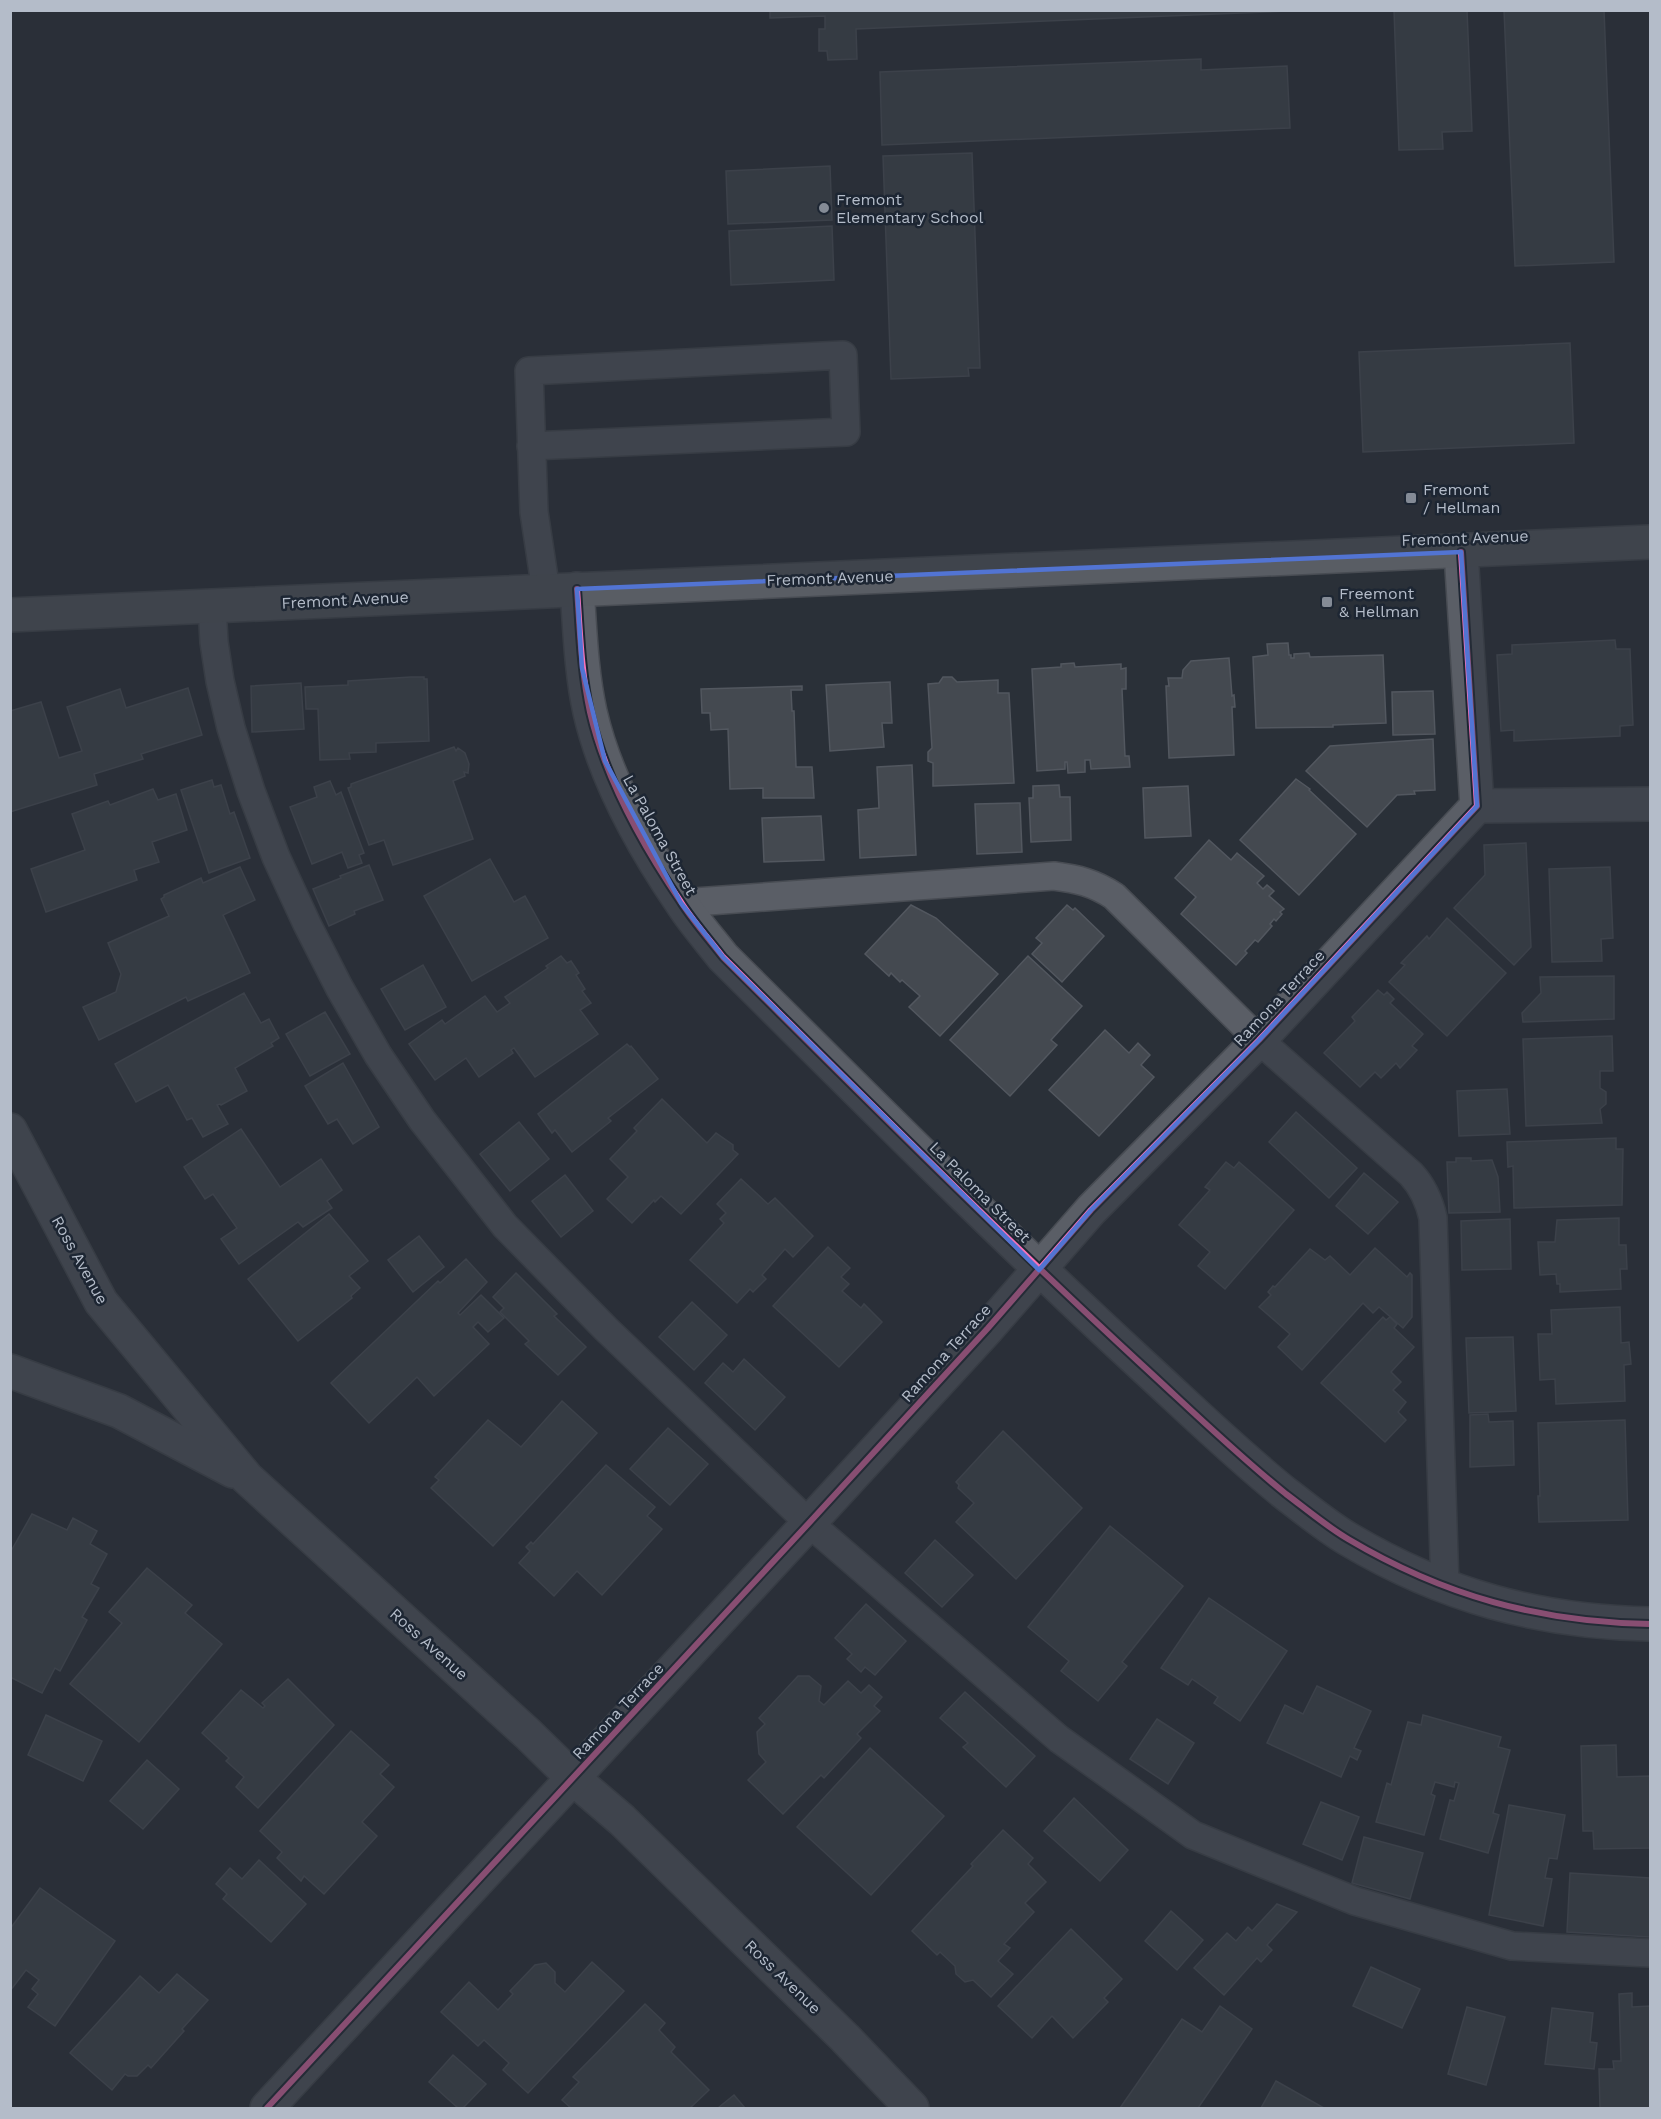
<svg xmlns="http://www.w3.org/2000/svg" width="1661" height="2119" viewBox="0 0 1661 2119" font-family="'Work Sans',sans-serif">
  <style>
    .building { fill: #444950; stroke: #52575f; stroke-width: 1.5 }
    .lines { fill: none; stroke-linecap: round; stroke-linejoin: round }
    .lane-casing { stroke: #484c53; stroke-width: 30 }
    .street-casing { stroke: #484c53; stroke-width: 36 }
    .secondary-casing { stroke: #484c53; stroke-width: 36 }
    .lane { stroke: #5a5e66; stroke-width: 27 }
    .street { stroke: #5a5e66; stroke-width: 33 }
    .secondary { stroke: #595d64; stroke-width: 33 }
    .cycleway-casing { stroke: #1d2633; stroke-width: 10 }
    .cycleway { stroke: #fb73b8; stroke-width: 6 }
    .marked { fill: none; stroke: #5274d3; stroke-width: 4.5; stroke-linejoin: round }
    .poi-dot { fill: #848b96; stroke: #1d2633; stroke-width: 2 }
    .labels { text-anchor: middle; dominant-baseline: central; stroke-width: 5; stroke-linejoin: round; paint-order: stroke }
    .poi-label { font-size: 16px; fill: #b4bcc9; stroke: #1d2633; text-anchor: start }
    .street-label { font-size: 16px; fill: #b4bcc9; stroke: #1d2633 }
  </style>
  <rect width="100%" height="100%" fill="#2a3038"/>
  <g class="building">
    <polygon points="770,10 1312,10 856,29 857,59 828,60 827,51 819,51 819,29 825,29 825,16 770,18"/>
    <polygon points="1394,10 1467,10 1472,131 1442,132 1443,149 1399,150"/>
    <polygon points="1504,10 1604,10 1614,262 1515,266"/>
    <polygon points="1201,59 1201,70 1287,66 1290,128 882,145 880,72"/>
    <polygon points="972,153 980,368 968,368 969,376 891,379 883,156"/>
    <polygon points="830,166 832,220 728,224 726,171"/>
    <polygon points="832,226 834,280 731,285 729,231"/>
    <polygon points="1570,343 1574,443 1363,452 1359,352"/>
    <polygon points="1615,640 1616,649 1630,649 1633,725 1620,726 1620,736 1514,741 1514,730 1501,731 1497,655 1512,654 1512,645"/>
    <polygon points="1288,643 1289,655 1291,655 1291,658 1294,658 1294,654 1309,653 1310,657 1383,655 1386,723 1333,725 1333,727 1256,728 1253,657 1268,655 1267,644"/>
    <polygon points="1229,658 1232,696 1234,695 1235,707 1232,707 1234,755 1169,758 1166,686 1169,686 1168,678 1182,678 1183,670 1191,661"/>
    <polygon points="1074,663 1075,667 1121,664 1121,669 1126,668 1126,689 1122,689 1125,756 1129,756 1130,767 1091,769 1090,760 1085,760 1085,772 1068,773 1067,762 1065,762 1065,769 1037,771 1032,669 1061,667 1061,664"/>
    <polygon points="411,677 424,677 424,679 427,679 429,741 376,743 376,752 349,753 350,759 320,760 318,709 306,709 305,687 348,685 348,681"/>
    <polygon points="943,677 952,677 957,682 998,680 998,693 1009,693 1014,783 933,786 933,763 928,761 928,752 932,748 928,684 939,683"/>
    <polygon points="890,682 892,723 882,723 884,747 830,751 826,685"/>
    <polygon points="301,683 304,729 252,732 251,686"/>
    <polygon points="802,686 802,690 791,690 792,711 794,711 796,767 812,767 814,798 763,798 763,788 730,789 728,729 711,730 710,713 702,713 701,689"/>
    <polygon points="188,688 202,735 141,754 143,759 94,774 97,785 10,812 10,711 41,702 59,758 82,751 67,707 120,689 126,708"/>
    <polygon points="1433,691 1435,734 1393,735 1392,692"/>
    <polygon points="1433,739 1435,790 1414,791 1415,794 1397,795 1367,827 1306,771 1330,746"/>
    <polygon points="454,747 456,751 458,748 465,753 469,764 468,773 464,772 465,776 453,781 473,839 393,865 384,840 369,845 348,788 351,787 351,784"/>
    <polygon points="912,765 916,855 860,858 858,810 879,808 877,767"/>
    <polygon points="1296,779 1310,789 1309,790 1356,834 1299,895 1240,840"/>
    <polygon points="212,780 214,787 221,785 230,814 234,812 250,858 209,873 181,790"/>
    <polygon points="330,781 336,795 341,792 364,853 359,855 362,863 348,868 342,852 312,864 290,807 317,797 314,787"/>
    <polygon points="1059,785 1060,797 1070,797 1071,840 1031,842 1029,798 1033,798 1033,786"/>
    <polygon points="1188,786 1191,836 1145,838 1143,788"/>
    <polygon points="153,789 158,800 176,794 187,830 152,842 159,862 134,870 137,880 46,912 31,869 85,850 72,814 108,801 110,805"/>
    <polygon points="1020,803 1022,852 977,854 975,804"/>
    <polygon points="821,816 824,860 764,862 762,818"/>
    <polygon points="1209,840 1231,860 1237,853 1264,876 1257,883 1263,889 1267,885 1274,891 1269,896 1284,909 1280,912 1282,914 1276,921 1274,919 1270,924 1272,926 1258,942 1255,940 1245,951 1247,953 1236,965 1181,914 1196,897 1175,878"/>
    <polygon points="1526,843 1531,947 1514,965 1454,908 1485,875 1484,845"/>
    <polygon points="490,859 514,902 525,896 548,938 472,981 424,896"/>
    <polygon points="369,865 383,900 354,911 355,914 329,926 313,889 341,878 340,876"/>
    <polygon points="240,867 255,900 223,915 250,973 188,1001 186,997 99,1040 83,1007 116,992 121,974 108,943 169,916 161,899 164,897 164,895 201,878 203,883"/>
    <polygon points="1610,867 1613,938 1601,939 1602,961 1552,962 1549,869"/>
    <polygon points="911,905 936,918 998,974 940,1036 909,1007 920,996 902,980 900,982 891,973 889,976 865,954"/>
    <polygon points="1067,905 1073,910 1075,908 1104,936 1062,982 1032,954 1042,943 1036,938"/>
    <polygon points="1447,918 1506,973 1447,1036 1389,982 1405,965 1401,963 1427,936 1429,939"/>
    <polygon points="561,956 567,963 571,961 579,973 576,975 585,989 582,991 591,1003 580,1010 598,1034 535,1077 514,1048 511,1050 513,1053 479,1077 466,1058 435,1080 409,1044 442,1020 445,1024 485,996 497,1012 510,1003 505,997 548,968 546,966"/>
    <polygon points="1028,956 1082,1006 1051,1040 1057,1045 1010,1096 950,1040"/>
    <polygon points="423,965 446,1007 405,1030 381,989"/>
    <polygon points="1614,976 1614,1019 1523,1022 1522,1013 1541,993 1540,977"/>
    <polygon points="1378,990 1384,995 1387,992 1394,999 1390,1003 1423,1034 1412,1046 1417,1050 1400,1068 1396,1063 1381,1078 1375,1072 1360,1087 1324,1053 1355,1021 1352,1017"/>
    <polygon points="244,993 261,1023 269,1019 279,1038 271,1043 273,1046 235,1068 247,1091 221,1105 220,1104 217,1105 228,1124 203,1137 192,1118 187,1120 168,1085 136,1102 115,1064"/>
    <polygon points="325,1012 350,1054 310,1076 286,1034"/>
    <polygon points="1105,1030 1129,1053 1138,1043 1150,1055 1141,1065 1154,1077 1099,1136 1049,1090"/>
    <polygon points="1612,1036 1613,1071 1600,1071 1600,1088 1606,1092 1606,1104 1600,1109 1602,1123 1526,1126 1523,1039"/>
    <polygon points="627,1044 630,1047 631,1046 658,1079 608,1118 611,1121 572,1152 555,1130 552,1133 538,1114"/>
    <polygon points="343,1063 379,1127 353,1144 337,1119 328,1124 305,1086"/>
    <polygon points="1507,1089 1510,1134 1459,1136 1457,1091"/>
    <polygon points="662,1099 707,1143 716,1133 733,1145 733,1150 738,1154 681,1214 661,1196 655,1202 654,1200 632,1223 607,1199 628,1177 610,1159 637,1131 634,1128"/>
    <polygon points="1296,1112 1357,1168 1329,1198 1269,1142"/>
    <polygon points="519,1122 549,1159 510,1191 480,1154"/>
    <polygon points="241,1129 280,1187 321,1159 342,1190 327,1201 332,1208 303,1227 298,1222 239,1264 221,1239 237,1228 213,1194 205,1199 184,1167"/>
    <polygon points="1616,1138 1616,1149 1623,1149 1622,1205 1514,1208 1513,1166 1508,1167 1507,1142"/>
    <polygon points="1456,1158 1471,1158 1471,1161 1492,1160 1498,1177 1500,1212 1449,1213 1447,1162 1456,1162"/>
    <polygon points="1226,1162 1234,1168 1239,1162 1294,1210 1225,1289 1198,1266 1210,1252 1179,1225 1210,1190 1205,1187"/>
    <polygon points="1364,1173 1398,1202 1368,1234 1336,1206"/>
    <polygon points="565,1175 593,1211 561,1237 532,1201"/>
    <polygon points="741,1179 768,1204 775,1198 813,1236 793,1257 785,1249 762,1275 766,1279 753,1292 750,1289 737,1303 690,1260 724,1223 720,1219 726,1213 717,1204"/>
    <polygon points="329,1214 368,1261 349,1276 360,1288 351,1296 352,1298 298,1341 248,1279"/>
    <polygon points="1619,1218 1619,1245 1626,1245 1627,1269 1620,1269 1621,1289 1560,1292 1560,1284 1557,1284 1556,1274 1540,1275 1538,1242 1555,1242 1557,1220"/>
    <polygon points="1510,1219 1511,1269 1462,1270 1461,1221"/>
    <polygon points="419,1236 444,1267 413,1292 388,1260"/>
    <polygon points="828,1247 850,1268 841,1277 849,1284 842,1291 861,1308 864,1304 882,1322 839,1367 773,1306"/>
    <polygon points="1375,1248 1407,1277 1410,1273 1412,1275 1412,1317 1403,1328 1379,1307 1373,1313 1363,1303 1302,1370 1278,1347 1290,1334 1259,1307 1271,1295 1268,1292 1273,1286 1275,1287 1310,1249 1325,1260 1330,1256 1350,1275"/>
    <polygon points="466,1259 487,1282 458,1313 460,1315 481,1295 504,1318 488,1332 478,1322 473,1327 489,1344 434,1396 417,1377 369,1423 331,1383 438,1281 440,1283"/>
    <polygon points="516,1273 557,1314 554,1316 586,1347 558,1375 525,1344 529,1341 500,1312 504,1308 493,1297"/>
    <polygon points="692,1302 727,1335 694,1370 659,1337"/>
    <polygon points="1620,1307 1621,1343 1629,1342 1631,1364 1624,1365 1625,1401 1556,1404 1555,1379 1540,1380 1538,1334 1552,1334 1551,1310"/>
    <polygon points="1383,1317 1386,1320 1390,1317 1397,1324 1394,1328 1414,1347 1391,1372 1401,1382 1393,1390 1406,1402 1398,1412 1406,1420 1385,1442 1321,1383"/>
    <polygon points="1513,1337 1516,1411 1469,1413 1466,1338"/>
    <polygon points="744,1359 785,1397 755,1430 705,1383 723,1363 733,1372"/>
    <polygon points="562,1401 597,1433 493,1546 431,1488 439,1480 435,1477 488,1420 521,1447"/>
    <polygon points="1488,1414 1489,1422 1513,1421 1514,1465 1470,1467 1470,1415"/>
    <polygon points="1625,1420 1628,1520 1539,1522 1538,1496 1540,1496 1538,1423"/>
    <polygon points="668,1428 708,1464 670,1505 630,1469"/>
    <polygon points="1003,1431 1082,1508 1016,1579 956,1522 974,1503 958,1488 959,1485 956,1482"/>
    <polygon points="606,1465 655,1507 647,1516 662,1529 602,1595 577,1571 554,1596 519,1563 530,1551 526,1547 531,1542 533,1544"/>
    <polygon points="32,1514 67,1530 73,1518 97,1531 90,1544 107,1554 91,1584 99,1588 82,1617 87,1620 60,1671 55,1668 42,1693 10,1677 10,1553"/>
    <polygon points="1110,1526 1183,1586 1122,1662 1127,1666 1098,1701 1061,1671 1069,1661 1028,1627"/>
    <polygon points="935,1540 973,1575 942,1607 905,1573"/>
    <polygon points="147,1568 192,1605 185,1613 222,1644 139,1742 70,1684 122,1623 109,1612"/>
    <polygon points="1209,1598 1287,1651 1240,1721 1214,1703 1218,1697 1192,1679 1188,1685 1161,1668"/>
    <polygon points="866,1604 906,1641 875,1675 865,1667 861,1672 847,1659 852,1654 835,1638"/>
    <polygon points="798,1676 809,1676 821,1686 819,1701 824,1705 848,1681 861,1693 869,1685 882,1697 874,1706 880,1711 857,1734 861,1738 824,1778 821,1775 783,1814 748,1780 766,1762 759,1754 757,1732 765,1724 759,1718"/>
    <polygon points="288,1679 334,1725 258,1808 236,1787 244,1777 226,1761 229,1758 202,1733 241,1690 263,1708 265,1706 262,1703"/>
    <polygon points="1317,1686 1371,1711 1354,1748 1361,1751 1357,1760 1350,1756 1341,1777 1267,1743 1285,1705 1303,1714"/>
    <polygon points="965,1692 1035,1756 1006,1787 963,1747 968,1743 940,1718"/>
    <polygon points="46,1715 102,1741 83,1781 28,1755"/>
    <polygon points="1423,1715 1501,1737 1498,1747 1510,1750 1493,1813 1499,1815 1488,1853 1440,1839 1450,1800 1454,1801 1459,1783 1455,1782 1454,1787 1435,1782 1431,1794 1435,1796 1424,1835 1376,1822 1387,1783 1391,1785 1408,1722 1421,1725"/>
    <polygon points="1157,1719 1194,1743 1168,1784 1130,1759"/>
    <polygon points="351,1731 389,1765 380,1774 394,1787 362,1822 377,1836 324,1894 304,1876 301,1881 277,1858 282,1852 260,1831"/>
    <polygon points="1616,1745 1617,1777 1650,1776 1650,1848 1594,1849 1593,1831 1583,1831 1581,1746"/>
    <polygon points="870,1748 944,1816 871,1895 797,1827"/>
    <polygon points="147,1760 179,1789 143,1829 110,1801"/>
    <polygon points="1074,1798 1128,1850 1100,1881 1044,1831"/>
    <polygon points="1321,1802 1359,1817 1342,1860 1303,1844"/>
    <polygon points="1509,1805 1565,1815 1557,1859 1549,1858 1545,1878 1552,1879 1543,1926 1489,1915"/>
    <polygon points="1003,1830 1033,1858 1028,1864 1046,1882 1025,1903 1034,1912 1004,1944 1010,1948 998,1961 1013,1974 991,1997 973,1980 965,1982 956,1974 955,1966 940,1952 937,1955 912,1931 973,1866 971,1864"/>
    <polygon points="1364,1837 1423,1853 1410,1899 1352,1883"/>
    <polygon points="259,1860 306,1904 271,1942 223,1899 227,1894 216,1884 230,1868 242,1879"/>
    <polygon points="1570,1873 1650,1878 1650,1937 1567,1932"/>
    <polygon points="40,1888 115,1941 55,2026 28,2007 38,1994 32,1989 39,1980 26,1970 10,1991 10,1929"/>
    <polygon points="1277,1904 1297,1912 1267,1945 1272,1950 1261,1962 1257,1958 1224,1995 1194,1968 1227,1933 1236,1941 1248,1927 1252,1931"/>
    <polygon points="1171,1911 1203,1940 1177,1970 1145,1941"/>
    <polygon points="1071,1929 1122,1979 1104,1998 1108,2002 1073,2038 1052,2016 1032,2038 998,2006"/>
    <polygon points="592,1962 624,1991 528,2093 503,2070 509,2063 484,2040 478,2046 441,2012 469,1982 498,2010 513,1994 510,1991 535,1965 546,1963 555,1972 555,1983 565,1992"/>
    <polygon points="1371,1967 1420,1989 1402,2028 1353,2006"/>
    <polygon points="177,1974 208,2000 182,2029 184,2031 151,2068 148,2065 137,2076 128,2076 125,2074 112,2090 70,2053 140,1976 159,1993"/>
    <polygon points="1632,1993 1632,2007 1650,2006 1650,2108 1600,2108 1599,2069 1614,2069 1613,2061 1621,2061 1619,1994"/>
    <polygon points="645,2004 665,2023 659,2030 675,2047 671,2052 709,2090 690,2108 571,2108 562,2100 579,2082 573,2077"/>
    <polygon points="1220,2006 1252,2029 1198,2108 1120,2108 1182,2019 1202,2032"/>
    <polygon points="1467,2007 1505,2017 1486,2085 1448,2074"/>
    <polygon points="1552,2008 1593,2013 1590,2042 1597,2043 1594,2069 1545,2064"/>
    <polygon points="453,2055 486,2084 463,2108 458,2108 429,2082"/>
    <polygon points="1276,2081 1324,2108 1261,2108"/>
    <polygon points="734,2095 745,2108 718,2108"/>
  </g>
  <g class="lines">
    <g class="lane-casing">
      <g id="lane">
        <polyline points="531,446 846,432 843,355 529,371 534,512 546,591"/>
        <polyline points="212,606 214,642 220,681 231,728 251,791 276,857 307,924 339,987 378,1055 422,1120 505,1226 606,1329 809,1523 1059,1739 1193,1835 1355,1901 1512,1946 1650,1953"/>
        <path d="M 681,903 L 1054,876 C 1078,879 1094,883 1114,896 L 1259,1040 L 1411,1174 C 1423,1187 1429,1200 1433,1218 L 1445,1587"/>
      </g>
    </g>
    <g class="street-casing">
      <g id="street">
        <path d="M 577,589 C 580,630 581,671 590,712 C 605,778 643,846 681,902 C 693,921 709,939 723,957 C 861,1094 998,1232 1141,1364 C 1189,1408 1235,1453 1286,1494 C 1306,1509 1326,1526 1348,1539 C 1444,1596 1539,1622 1650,1624"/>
        <polyline points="1477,806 1650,804"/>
        <polyline points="10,1130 101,1302 247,1478 528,1734 574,1779 622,1820 845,2038 912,2108"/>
        <polyline points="10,1371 119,1411 233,1471"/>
        <polyline points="267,2108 809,1523 988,1328 1091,1210 1259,1040 1477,806 1461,552"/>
      </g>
    </g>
    <g class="secondary-casing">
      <polyline id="secondary" points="10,615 1650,542"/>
    </g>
    <use href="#lane" class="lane"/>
    <use href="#street" class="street"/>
    <use href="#secondary" class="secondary"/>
    <g class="cycleway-casing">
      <g id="cycleway">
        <path d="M 577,589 C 580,630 581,671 590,712 C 605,778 643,846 681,902 C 693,921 709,939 723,957 C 861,1094 998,1232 1141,1364 C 1189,1408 1235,1453 1286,1494 C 1306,1509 1326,1526 1348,1539 C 1444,1596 1539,1622 1650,1624"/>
        <polyline points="267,2108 809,1523 988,1328 1091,1210 1259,1040 1477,806 1461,552"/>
      </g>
    </g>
    <use href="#cycleway" class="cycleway"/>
  </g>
  <path d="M0 0H1661V2119H0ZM 1461,552 L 1477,806 L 1259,1040 L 1091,1210 L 1039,1270 L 723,957 L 681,903 L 605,761 L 582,668 L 577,589 Z" fill="#2a3038" fill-opacity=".55" fill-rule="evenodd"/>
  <path class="marked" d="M 1461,552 L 1477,806 L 1259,1040 L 1091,1210 L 1039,1270 L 723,957 L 681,903 L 605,761 L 582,668 L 577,589 Z"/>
  <g class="poi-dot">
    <circle cx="824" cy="208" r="6"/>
    <rect x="1405" y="492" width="12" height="12" rx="3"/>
    <rect x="1321" y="596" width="12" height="12" rx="3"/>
  </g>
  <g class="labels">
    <g class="poi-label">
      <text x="836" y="199">Fremont<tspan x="836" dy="18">Elementary School</tspan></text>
      <text x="1423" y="489">Fremont<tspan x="1423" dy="18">/ Hellman</tspan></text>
      <text x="1339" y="593">Freemont<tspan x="1339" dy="18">&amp; Hellman</tspan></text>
    </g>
    <g class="street-label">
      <text transform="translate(1465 538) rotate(-2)">Fremont Avenue</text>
      <text transform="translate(830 578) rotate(-2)">Fremont Avenue</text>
      <text transform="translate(345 600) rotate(-3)">Fremont Avenue</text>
      <text transform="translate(660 835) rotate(61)">La Paloma Street</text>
      <text transform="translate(1279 998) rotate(-47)">Ramona Terrace</text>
      <text transform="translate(980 1192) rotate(45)">La Paloma Street</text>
      <text transform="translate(80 1260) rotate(61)">Ross Avenue</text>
      <text transform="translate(946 1353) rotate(-48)">Ramona Terrace</text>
      <text transform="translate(429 1644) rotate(42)">Ross Avenue</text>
      <text transform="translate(618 1711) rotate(-47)">Ramona Terrace</text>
      <text transform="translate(783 1977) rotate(44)">Ross Avenue</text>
    </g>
  </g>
  <rect width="1661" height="2119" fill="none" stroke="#b4bcc9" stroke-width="24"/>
</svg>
